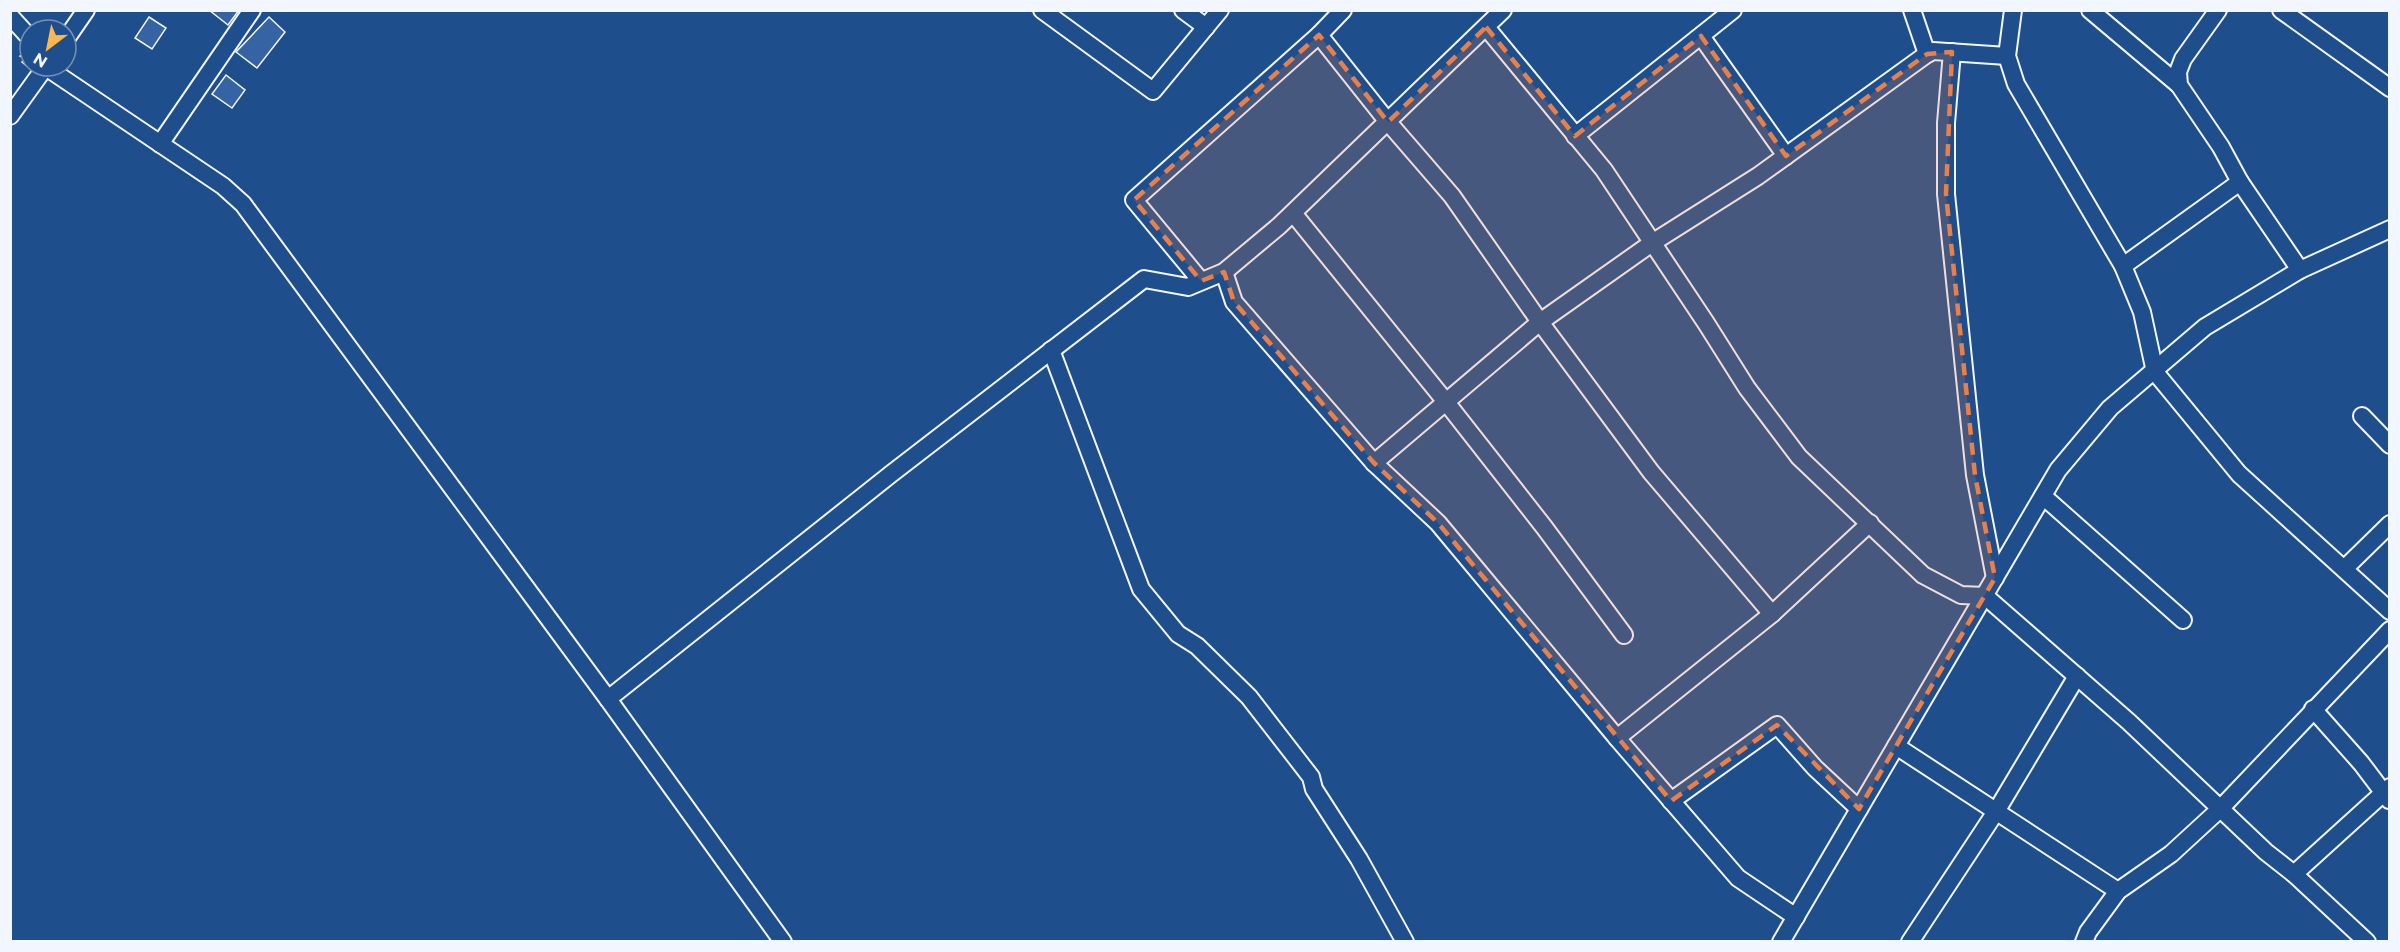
<svg xmlns="http://www.w3.org/2000/svg" width="2400" height="952" viewBox="0 0 2400 952" font-family="Montserrat,sans-serif">
  <style>
    .building { fill: #3563a3; stroke: #f2f6ff; stroke-width: 1.5 }
    .lines { fill: none; stroke-linecap: round; stroke-linejoin: round }
    .minor-casing { stroke: #f2f6ff; stroke-width: 20 }
    .minor { stroke: #1f4e8c; stroke-width: 16 }
    .marked { fill: #ea8049; fill-opacity: 0.2; stroke: #ea8049; stroke-width: 4.5; stroke-dasharray: 12 8; stroke-linejoin: round }
  </style>
  <rect width="100%" height="100%" fill="#1f4e8c"/>
  <g class="building">
    <polygon points="209,10 239,10 228,25"/>
    <polygon points="149,17 166,28 152,49 135,38"/>
    <polygon points="269,17 285,32 257,68 236,52"/>
    <polygon points="30,47 30,66 40,66 35,73 22,62 26,59 20,56"/>
    <polygon points="226,75 245,90 232,108 212,94"/>
  </g>
  <g class="lines">
    <g class="minor-casing">
      <g id="minor">
        <polyline points="1042,10 1153,91 1220,10"/>
        <polyline points="1183,10 1206,27"/>
        <polyline points="1912,10 1927,54"/>
        <polyline points="2013,10 2007,56 2016,84 2123,266 2142,312 2155,372 2239,474 2390,611"/>
        <polyline points="2090,10 2179,85"/>
        <polyline points="2218,10 2183,59 2178,72 2179,85 2221,147 2240,182 2300,270"/>
        <polyline points="2281,10 2390,88"/>
        <polyline points="10,16 30,38"/>
        <polyline points="1486,27 1604,170 1706,323 1747,388 1799,457 1923,575 1961,595 1985,596 2129,722 2266,852 2294,874 2367,942"/>
        <polyline points="1319,35 1388,122 1452,196 1540,322 1651,472 1772,614"/>
        <polyline points="1701,36 1786,156"/>
        <polyline points="66,39 86,10"/>
        <polyline points="1952,52 1946,123 1946,194 1975,475 1995,578"/>
        <polyline points="46,67 223,186 243,204 608,699 783,942"/>
        <polyline points="10,116 46,66"/>
        <polyline points="1575,136 1733,10"/>
        <polyline points="160,144 252,10"/>
        <polyline points="1293,213 1446,402 1544,527 1624,635"/>
        <polyline points="2123,266 2240,182"/>
        <polyline points="1224,272 1234,302 1374,463 1438,523 1617,738"/>
        <polyline points="1201,281 1134,200 1319,35 1343,10"/>
        <polyline points="1051,350 1141,589 1178,634 1197,646 1249,697 1311,777 1314,789 1359,859 1405,942"/>
        <polyline points="2362,416 2390,445"/>
        <polyline points="1374,463 1540,322 1652,243 1758,176 1927,54 1933,51 2007,56"/>
        <polyline points="2043,496 2183,620"/>
        <polyline points="2344,569 2390,524"/>
        <polyline points="608,699 891,474 1144,279 1188,287 1224,272 1279,226 1503,10"/>
        <polyline points="2313,709 2361,763 2389,800"/>
        <polyline points="1896,746 2118,891"/>
        <polyline points="1671,801 1777,725 1815,768 1859,809"/>
        <polyline points="2294,874 2390,787"/>
        <polyline points="1796,917 1738,878 1617,738 1772,614 1870,523"/>
        <polyline points="1781,942 2058,470 2110,408 2205,327 2300,270 2390,229"/>
        <polyline points="1910,942 1997,810 2077,676"/>
        <polyline points="2084,942 2088,932 2118,891 2171,854 2220,809 2390,630"/>
      </g>
    </g>
    <use href="#minor" class="minor"/>
  </g>
  <path class="marked" d="M 1486,27 L 1575,136 L 1701,36 L 1786,156 L 1927,54 L 1952,52 L 1946,194 L 1975,475 L 1995,578 L 1859,809 L 1777,725 L 1671,801 L 1438,523 L 1374,463 L 1234,302 L 1224,272 L 1201,281 L 1134,200 L 1319,35 L 1388,122 Z"/>
  <rect width="2400" height="952" fill="none" stroke="#f2f6ff" stroke-width="24"/>
  <g transform="translate(48 48) rotate(212)"><circle r="28" fill="#1f4e8c" stroke="#7391ba" stroke-width="1.5"/>
  <path d="M0-4.5L10 22L0 15L-10 22Z" fill="#ffb74d"/>
  <text y="-9" font-size="16" font-weight="bold" text-anchor="middle" fill="#f2f6ff">N</text>
  </g>
</svg>
